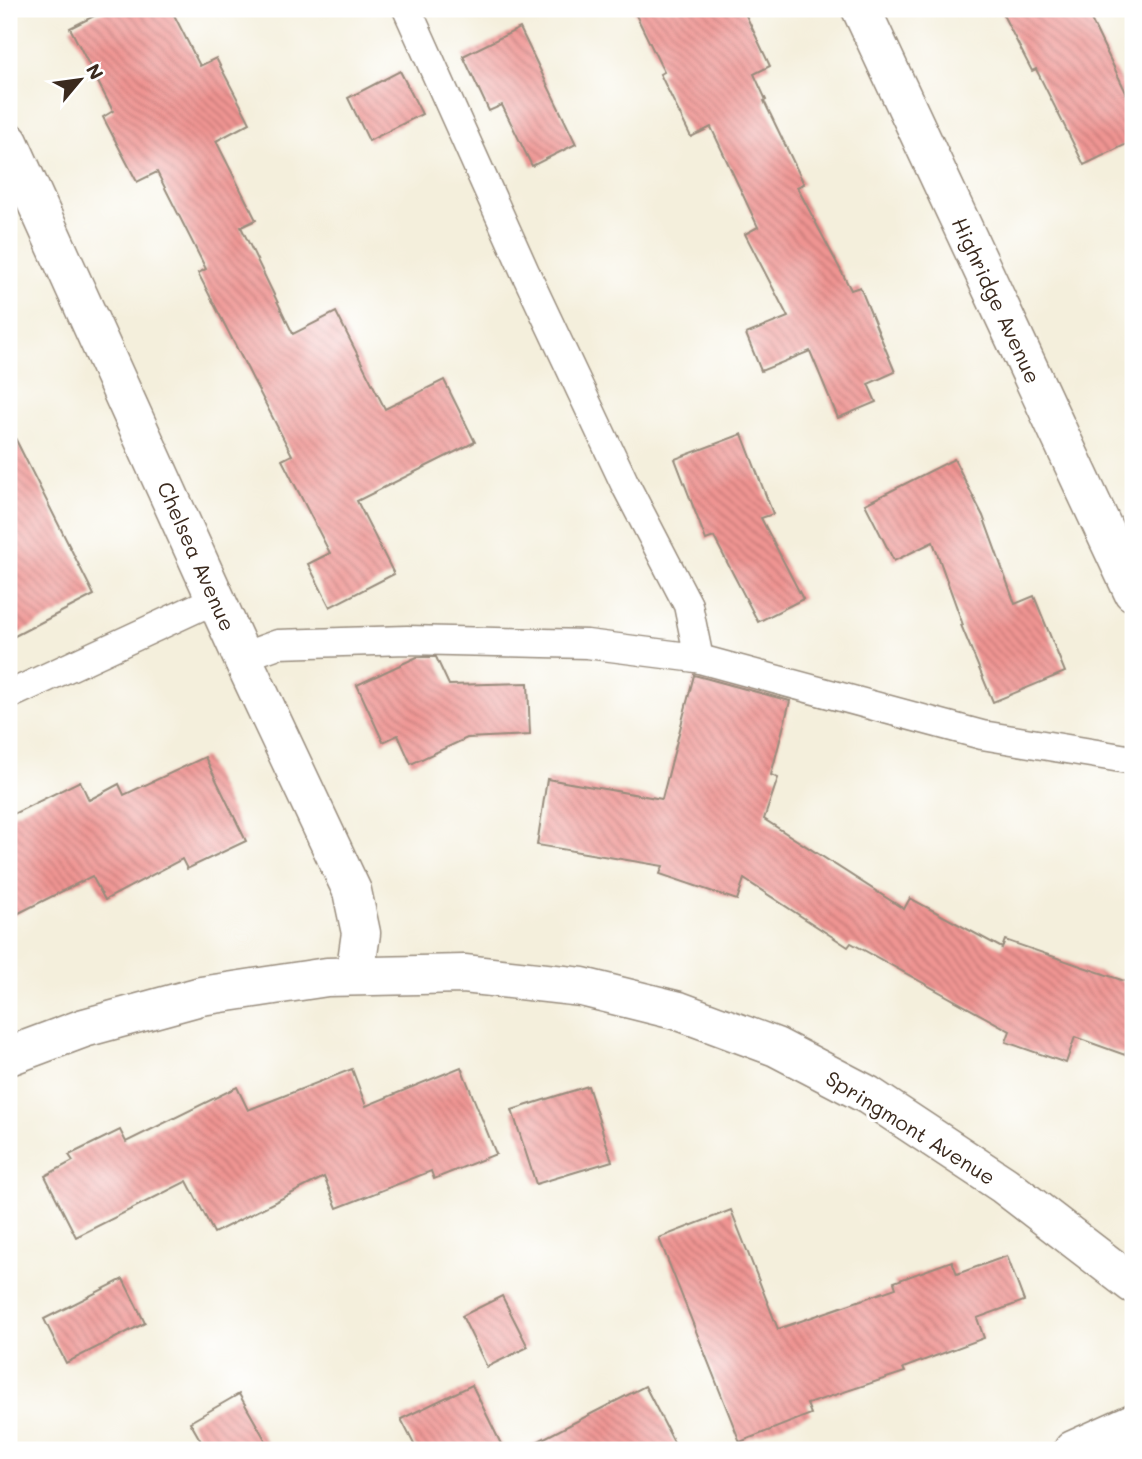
<svg xmlns="http://www.w3.org/2000/svg" width="1142" height="1459" viewBox="0 0 1142 1459" font-family="Mali,sans-serif">
  <style>
    .building { fill: url(#building-back-hatch) }
    .lines { fill: none; stroke-linecap: round; stroke-linejoin: round }
    .service-casing { stroke: #988c7d; stroke-width: 31 }
    .minor-casing { stroke: #988c7d; stroke-width: 41 }
    .service { stroke: #fff; stroke-width: 28 }
    .minor { stroke: #fff; stroke-width: 38 }
    .labels { text-anchor: middle; dominant-baseline: central; stroke-width: 6; stroke-linejoin: round; paint-order: stroke }
    .street-label { font-size: 21px; fill: #3b2a1e; stroke: #fff }
  </style>
  <defs>
    <pattern id="building-back-hatch" width="6" height="6" patternUnits="userSpaceOnUse" patternTransform="scale(1.75)"><rect width="6" height="6" fill="#ef9492"/><path d="M-1 5l2 2M0 0l6 6M5-1l2 2" fill="none" stroke="#c37977"/></pattern>
  </defs>
  <rect width="100%" height="100%" fill="#fff"/>
  <filter id="ink" filterUnits="userSpaceOnUse"><feTurbulence type="fractalNoise" baseFrequency=".0143" numOctaves="2"/><feDisplacementMap in="SourceGraphic" scale="14" xChannelSelector="R" yChannelSelector="G"/><feConvolveMatrix kernelMatrix="1 2 1 2 8 2 1 2 1" color-interpolation-filters="sRGB"/></filter>
  <filter id="wash" filterUnits="userSpaceOnUse"><feTurbulence type="fractalNoise" baseFrequency=".00686" numOctaves="4" result="noise"/><feDisplacementMap in="SourceGraphic" scale="28" xChannelSelector="R" yChannelSelector="G"/><feGaussianBlur stdDeviation="1.57" result="paint"/><feColorMatrix in="noise" values="0 0 0 0 0 0 0 0 0 0 0 0 0 0 0 0 0 1.4 0 .05"/><feComposite in="paint" operator="in"/></filter>
  <g filter="url(#wash)">
    <rect width="100%" height="100%" fill="#f4efdc"/>
    <g id="blocks">
      <g class="building">
        <polygon points="108,9 171,9 200,66 216,58 250,123 216,141 256,220 241,227 293,334 336,312 385,409 444,380 475,442 357,501 394,574 330,607 308,564 330,553 282,460 292,455 198,273 206,269 157,172 137,182 103,117 113,111 70,28"/>
        <polygon points="633,9 743,9 770,66 754,74 766,100 764,101 804,184 797,187 851,290 860,287 895,372 868,384 876,402 838,418 810,351 761,371 746,334 788,317 745,234 758,227 711,127 691,137 660,74 664,72"/>
        <polygon points="1000,9 1086,9 1133,107 1133,141 1084,165 1036,69 1032,71"/>
        <polygon points="520,28 576,144 532,166 502,105 489,111 463,56"/>
        <polygon points="400,71 422,114 369,141 348,98"/>
        <polygon points="9,426 94,595 9,639"/>
        <polygon points="742,434 773,514 761,518 803,599 758,622 714,537 706,540 675,459"/>
        <polygon points="954,459 983,516 1015,604 1034,596 1065,672 993,702 961,625 963,625 933,542 894,561 865,504"/>
        <polygon points="417,657 436,657 449,685 528,683 530,735 467,738 411,764 398,735 383,742 357,685"/>
        <polygon points="694,675 790,701 771,775 778,778 764,819 904,909 910,898 1002,948 1005,940 1133,984 1133,1031 1125,1055 1075,1037 1066,1063 1006,1042 1010,1031 851,943 848,947 744,879 737,900 660,874 663,866 537,845 547,779 662,799"/>
        <polygon points="205,757 246,841 187,869 182,859 105,900 92,876 9,918 9,816 80,781 89,800 119,784 124,795"/>
        <polygon points="461,1067 496,1154 434,1179 431,1171 337,1208 324,1177 214,1233 187,1181 76,1237 45,1176 73,1161 69,1155 120,1130 126,1142 237,1087 248,1110 352,1069 366,1106"/>
        <polygon points="588,1086 612,1161 536,1184 512,1110"/>
        <polygon points="731,1210 778,1329 896,1288 894,1282 952,1261 957,1274 1007,1256 1024,1301 977,1318 984,1338 903,1368 905,1372 807,1404 811,1414 740,1442 659,1238"/>
        <polygon points="123,1279 145,1323 66,1363 44,1319"/>
        <polygon points="502,1296 528,1347 487,1367 462,1316"/>
        <polygon points="472,1385 504,1450 417,1450 401,1419"/>
        <polygon points="645,1386 678,1450 521,1450"/>
        <polygon points="239,1394 271,1450 206,1450 190,1422"/>
      </g>
    </g>
  </g>
  <g filter="url(#ink)">
    <use href="#blocks" fill-opacity="0" stroke="#988c7d" stroke-width="2"/>
    <g class="lines">
      <g class="service-casing">
        <g id="service">
          <polyline points="407,9 525,272 624,482 688,605 697,649 696,658"/>
          <polyline points="242,657 278,644 407,640 587,644 696,658 982,735 1133,760"/>
          <polyline points="9,695 216,599"/>
        </g>
      </g>
      <g class="minor-casing">
        <g id="minor">
          <polyline points="861,9 1133,592"/>
          <polyline points="9,142 242,657 352,891 361,933 355,975"/>
          <polyline points="9,1056 84,1028 201,996 327,977 464,974 582,987 679,1011 776,1047 868,1095 1004,1185 1133,1284"/>
          <polyline points="1073,1450 1133,1423"/>
        </g>
      </g>
      <use href="#service" class="service"/>
      <use href="#minor" class="minor"/>
    </g>
  </g>
  <g class="labels">
    <g class="street-label">
      <text transform="translate(997 300) rotate(65)">Highridge Avenue</text>
      <text transform="translate(197 556) rotate(66)">Chelsea Avenue</text>
      <text transform="translate(911 1127) rotate(32)">Springmont Avenue</text>
    </g>
  </g>
  <rect width="1142" height="1459" fill="none" stroke="#fff" stroke-width="35"/>
  <g transform="translate(80 80) rotate(61)" stroke="#ffffff" stroke-width="5" paint-order="stroke">
  <path d="M0-5L12 26L0 18L-12 26Z" fill="#3b2a1e"/>
  <text y="-10" font-size="19" font-weight="bold" text-anchor="middle" fill="#3b2a1e">N</text>
  </g>
</svg>
